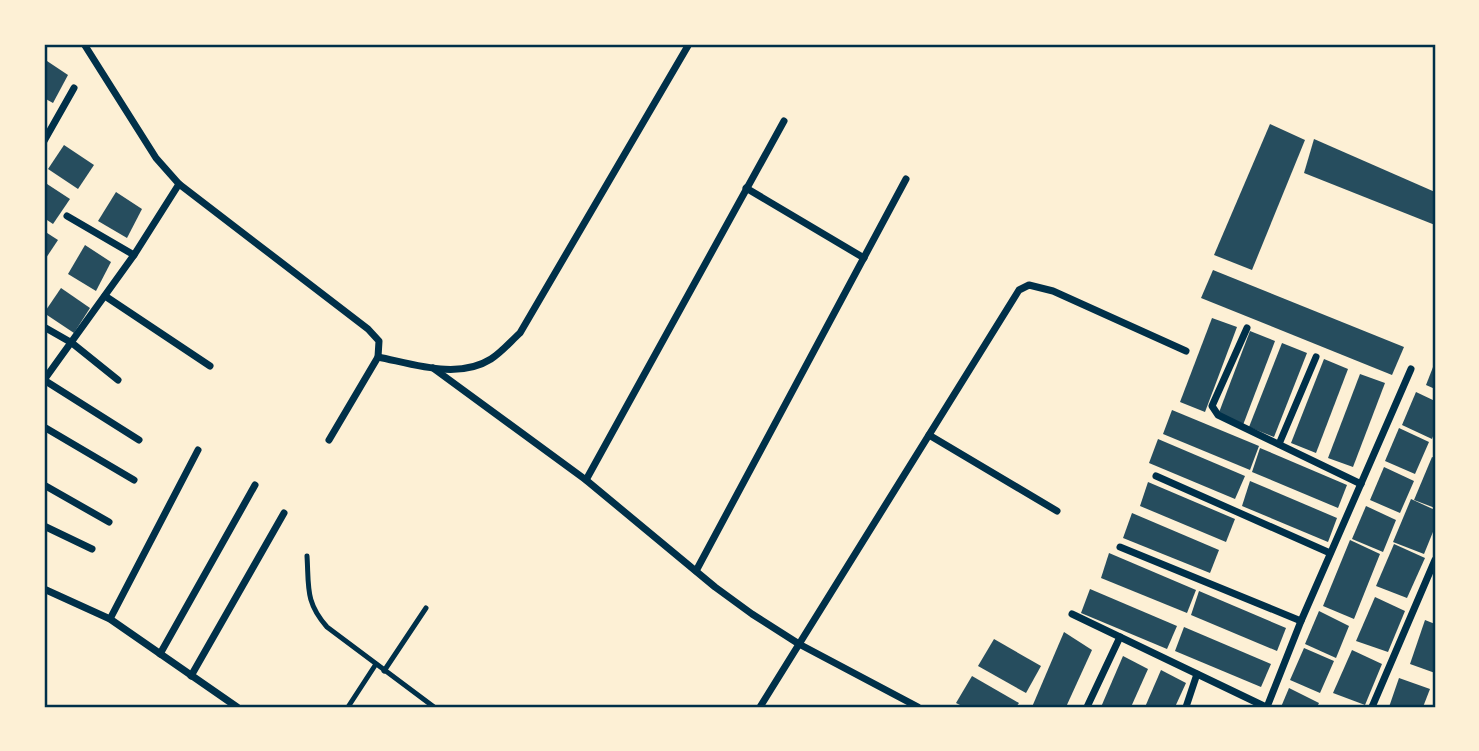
<svg xmlns="http://www.w3.org/2000/svg" width="1479" height="751" viewBox="0 0 1479 751" font-family="'Noto Sans',sans-serif">
  <style>
    .building { fill: #264d5e }
    .lines { fill: none; stroke-linecap: round; stroke-linejoin: round }
    .service { stroke: #003049; stroke-width: 5 }
    .minor { stroke: #003049; stroke-width: 7 }
    .neatline { fill: none; stroke: #003049; stroke-width: 2.5 }
  </style>
  <rect width="100%" height="100%" fill="#fdf0d5"/>
  <g class="building">
    <polygon points="44,59 68,75 53,103 44,98"/>
    <polygon points="1270,124 1305,140 1252,270 1214,255"/>
    <polygon points="1314,139 1435,192 1435,225 1304,173"/>
    <polygon points="64,145 94,165 78,189 48,169"/>
    <polygon points="44,182 70,199 53,224 44,218"/>
    <polygon points="116,192 142,209 127,238 98,221"/>
    <polygon points="44,231 58,240 44,261"/>
    <polygon points="85,245 111,262 96,291 68,274"/>
    <polygon points="1213,270 1404,347 1392,375 1201,298"/>
    <polygon points="61,288 90,308 74,333 44,313"/>
    <polygon points="1212,318 1237,327 1205,412 1180,402"/>
    <polygon points="1250,331 1275,341 1243,425 1218,415"/>
    <polygon points="1282,343 1307,353 1274,437 1249,427"/>
    <polygon points="1324,359 1348,369 1316,453 1291,443"/>
    <polygon points="1435,362 1435,389 1426,385"/>
    <polygon points="1360,374 1385,383 1353,467 1328,458"/>
    <polygon points="1416,392 1435,401 1435,431 1432,439 1402,425"/>
    <polygon points="1172,410 1259,446 1250,470 1163,434"/>
    <polygon points="1399,428 1429,442 1415,474 1385,461"/>
    <polygon points="1158,439 1245,476 1235,499 1149,463"/>
    <polygon points="1260,448 1347,485 1338,508 1252,472"/>
    <polygon points="1432,457 1435,458 1435,508 1414,500"/>
    <polygon points="1384,467 1414,481 1400,513 1370,500"/>
    <polygon points="1250,481 1337,518 1328,542 1242,506"/>
    <polygon points="1148,482 1235,519 1226,542 1140,506"/>
    <polygon points="1411,499 1435,510 1435,527 1424,554 1393,542"/>
    <polygon points="1366,506 1396,520 1383,552 1352,539"/>
    <polygon points="1132,513 1219,550 1210,573 1123,538"/>
    <polygon points="1350,540 1380,554 1354,619 1323,606"/>
    <polygon points="1394,544 1425,558 1407,598 1376,586"/>
    <polygon points="1109,553 1196,590 1187,613 1101,578"/>
    <polygon points="1090,589 1177,626 1167,649 1081,613"/>
    <polygon points="1199,591 1286,628 1277,651 1191,615"/>
    <polygon points="1375,597 1405,611 1388,652 1356,641"/>
    <polygon points="1319,611 1349,626 1336,658 1305,644"/>
    <polygon points="1425,620 1435,624 1435,673 1410,664"/>
    <polygon points="1184,627 1271,664 1261,687 1175,651"/>
    <polygon points="1064,632 1092,650 1066,707 1032,707"/>
    <polygon points="994,639 1041,666 1026,693 978,666"/>
    <polygon points="1304,648 1334,661 1320,693 1290,680"/>
    <polygon points="1352,650 1382,664 1365,705 1333,693"/>
    <polygon points="1123,656 1148,669 1131,707 1101,707"/>
    <polygon points="1161,670 1186,683 1175,707 1145,707"/>
    <polygon points="972,676 1019,703 1016,707 964,707 956,703"/>
    <polygon points="1399,678 1430,689 1423,707 1389,707"/>
    <polygon points="1289,688 1319,703 1317,707 1281,707"/>
  </g>
  <g class="lines">
    <g class="service">
      <path d="M 307,556 C 309,587 305,602 327,627 L 434,707"/>
      <polyline points="384,671 426,608"/>
      <polyline points="348,707 376,664"/>
    </g>
    <g class="minor">
      <polyline points="84,44 156,158 179,184 368,329 379,341 378,357 329,440"/>
      <polyline points="44,141 74,88"/>
      <polyline points="746,188 864,258"/>
      <polyline points="67,216 134,255"/>
      <polyline points="105,296 210,366"/>
      <polyline points="44,327 72,343 118,380"/>
      <polyline points="1247,328 1212,406 1218,415 1361,484"/>
      <path d="M 378,357 C 413,364 458,380 491,359 C 502,352 511,341 520,333 L 689,44"/>
      <polyline points="433,368 586,480 715,587 752,614 799,644 918,707"/>
      <polyline points="44,380 134,255 179,184"/>
      <polyline points="44,380 139,440"/>
      <polyline points="44,427 134,480"/>
      <polyline points="929,435 1057,511"/>
      <polyline points="1279,444 1316,357"/>
      <polyline points="1156,476 1330,553"/>
      <polyline points="586,480 784,121"/>
      <polyline points="44,485 109,522"/>
      <polyline points="44,526 92,549"/>
      <polyline points="1120,547 1301,621"/>
      <polyline points="696,571 906,179"/>
      <polyline points="44,589 110,619 237,707"/>
      <polyline points="1072,614 1266,707"/>
      <polyline points="110,619 198,450"/>
      <polyline points="160,654 255,485"/>
      <polyline points="191,676 284,513"/>
      <polyline points="760,707 1019,290 1029,285 1053,291 1186,351"/>
      <polyline points="1087,707 1120,637"/>
      <polyline points="1186,707 1197,674"/>
      <polyline points="1267,707 1301,621 1411,369"/>
      <polyline points="1372,707 1435,560"/>
    </g>
  </g>
  <rect width="1479" height="751" fill="none" stroke="#fdf0d5" stroke-width="91"/>
  <rect x="46" y="46" width="1388" height="660" class="neatline"/>
</svg>
